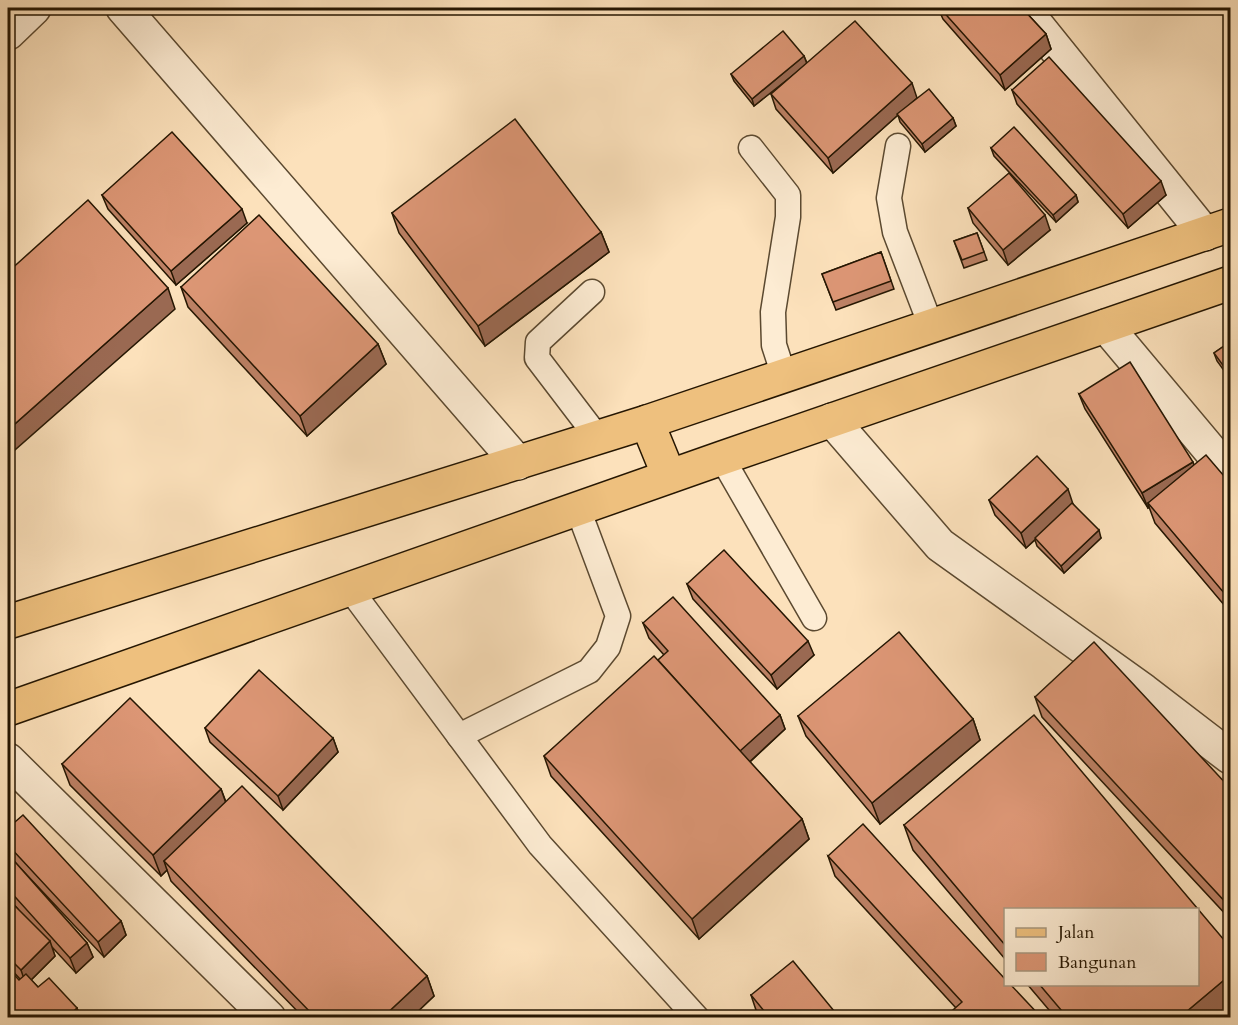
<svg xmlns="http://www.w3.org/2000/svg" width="1238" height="1025" viewBox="0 0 1238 1025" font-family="Cardo,serif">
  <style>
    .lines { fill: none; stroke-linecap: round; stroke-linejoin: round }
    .service-casing { stroke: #5b4930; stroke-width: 27 }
    .minor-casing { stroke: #5b4930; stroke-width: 36 }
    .primary-casing { stroke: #251602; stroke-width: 36 }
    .service { stroke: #fdecd3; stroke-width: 24 }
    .minor { stroke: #fdecd3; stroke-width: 33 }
    .primary { stroke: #eec07e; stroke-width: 33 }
    .wall { fill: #bd8165; stroke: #251602; stroke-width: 1.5 }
    .shaded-wall { fill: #9a6952; stroke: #251602; stroke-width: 1.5 }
    .building { fill: #dc9675; stroke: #251602; stroke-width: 1.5 }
  </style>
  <rect width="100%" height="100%" fill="#fce1bb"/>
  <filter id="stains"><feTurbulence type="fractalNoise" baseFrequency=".00333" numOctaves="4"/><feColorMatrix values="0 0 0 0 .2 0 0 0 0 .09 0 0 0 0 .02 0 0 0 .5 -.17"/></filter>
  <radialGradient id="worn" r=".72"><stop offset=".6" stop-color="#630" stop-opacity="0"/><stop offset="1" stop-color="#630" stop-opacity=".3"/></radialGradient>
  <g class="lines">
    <g class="service-casing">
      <g id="service">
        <polyline points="898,146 889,198 895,232 931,326"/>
        <polyline points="751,148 788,195 788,217 773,312 774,345 784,376"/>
        <polyline points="592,292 538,342 537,358 598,438"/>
        <polyline points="722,458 814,618"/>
        <polyline points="350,589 540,845 697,1018"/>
        <polyline points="459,736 589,671 608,647 618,616 578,509"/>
      </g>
    </g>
    <g class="minor-casing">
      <g id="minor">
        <polyline points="123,8 518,463"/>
        <polyline points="1023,8 1205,234"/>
        <polyline points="8,33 34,8"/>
        <polyline points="1106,326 1230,474"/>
        <polyline points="832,420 940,545 1144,691 1230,757"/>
        <polyline points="8,760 269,1018"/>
      </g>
    </g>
    <g class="primary-casing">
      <g id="primary">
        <polyline points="647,422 669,476"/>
        <polyline points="8,622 647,422 1230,225"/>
        <polyline points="8,709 722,458 1230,283"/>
      </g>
    </g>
    <use href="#service" class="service"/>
    <use href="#minor" class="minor"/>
    <use href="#primary" class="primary"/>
  </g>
  <g class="wall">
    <polygon points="938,8 1022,8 1046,34 1051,49 1005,90 943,19"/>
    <polygon points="804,56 807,63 917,98 953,118 956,126 925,152 900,122 898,115 833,173 776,109 771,94 794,74 754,106 734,81 731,74"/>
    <polygon points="1012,90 1166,195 1128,228 1017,104"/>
    <polygon points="991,148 1076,195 1078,202 1056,222 994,156"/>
    <polygon points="102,195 247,223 176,285 108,209"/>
    <polygon points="968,208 1050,230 1008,265 973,223"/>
    <polygon points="392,213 601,232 609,252 485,346 399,233"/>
    <polygon points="977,233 987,260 964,268 954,241"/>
    <polygon points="881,252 894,289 836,310 822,274"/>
    <polygon points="181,287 378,344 386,364 307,436 188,307"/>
    <polygon points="1230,342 1230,379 1217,361 1214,353"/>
    <polygon points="1079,394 1194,465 1230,483 1230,612 1155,523 1149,507 1148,508 1085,409"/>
    <polygon points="989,500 1073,504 1101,538 1064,573 1037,546 1035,540 1026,548 995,515"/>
    <polygon points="687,584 814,655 777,689 693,599"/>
    <polygon points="643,623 780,715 785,729 750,762 802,819 809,839 699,939 551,776 544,756 664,655 649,638"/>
    <polygon points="1035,697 1230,788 1230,919 1042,717"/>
    <polygon points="798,716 973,719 980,740 880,824 806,736"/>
    <polygon points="205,728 333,738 338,752 283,810 210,742"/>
    <polygon points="62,764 221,789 226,802 427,976 434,996 412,1017 303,1017 171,881 167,870 161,876 70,785"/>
    <polygon points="904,825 1230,947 1230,1007 1218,1017 1055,1017 1027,984 1197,984 1005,909 1005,959 913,850"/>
    <polygon points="8,828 121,921 126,935 104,957 10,857 87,943 93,957 76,973 52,947 55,956 31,980 38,987 77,1008 80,1017 8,1017 19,980 20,979 8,966 8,899 18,909 8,898"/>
    <polygon points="828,856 1041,1017 956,1008 835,876"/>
    <polygon points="751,995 839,1017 762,1017 756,1010"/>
  </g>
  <g class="shaded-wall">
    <polygon points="1046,34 1051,49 1005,90 1000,75"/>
    <polygon points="804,56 807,64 754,106 752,99"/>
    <polygon points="912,83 917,98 833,173 828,158"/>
    <polygon points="953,118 956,126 925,152 922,144"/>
    <polygon points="1161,181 1166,195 1128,228 1123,214"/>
    <polygon points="1076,195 1078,202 1056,222 1053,215"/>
    <polygon points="242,209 247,223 176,285 171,271"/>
    <polygon points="1045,215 1050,230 1008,265 1003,250"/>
    <polygon points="601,232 609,252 485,346 478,326"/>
    <polygon points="168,288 175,309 8,456 8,430"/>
    <polygon points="378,344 386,364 307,436 300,416"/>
    <polygon points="1193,462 1198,476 1148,503 1149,507 1148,508 1142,493"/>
    <polygon points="1068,489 1073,504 1026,548 1021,533"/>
    <polygon points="1099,530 1101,538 1064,573 1061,566"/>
    <polygon points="808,641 814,655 777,689 771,675"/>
    <polygon points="780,715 785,729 744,767 738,752"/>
    <polygon points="973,719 980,740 880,824 872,803"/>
    <polygon points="333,738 338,752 283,810 278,796"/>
    <polygon points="221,789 228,809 164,861 167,870 161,876 153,855"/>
    <polygon points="802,819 809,839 699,939 692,919"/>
    <polygon points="121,921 126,935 104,957 98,942"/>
    <polygon points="50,941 55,956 26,985 21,970"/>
    <polygon points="87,943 93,957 76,973 70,958"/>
    <polygon points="1230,975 1230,1007 1218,1017 1180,1017"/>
    <polygon points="427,976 434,996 412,1017 383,1017"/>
    <polygon points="77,1008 80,1017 67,1017"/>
  </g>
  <g class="building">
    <polygon points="940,8 1022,8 1046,34 1000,75"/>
    <polygon points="855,21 912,83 828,158 771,94"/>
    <polygon points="783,31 804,56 752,99 731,74"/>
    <polygon points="1049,57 1161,181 1123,214 1012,90"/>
    <polygon points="929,89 953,118 922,144 897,114"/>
    <polygon points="515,119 601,232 478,326 392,213"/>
    <polygon points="1014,127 1076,195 1053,215 991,148"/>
    <polygon points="172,132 242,209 171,271 102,195"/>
    <polygon points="1009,173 1045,215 1003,250 968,208"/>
    <polygon points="88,200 168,288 8,430 8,272"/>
    <polygon points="259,215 378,344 300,416 181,287"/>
    <polygon points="977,233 984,252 962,260 954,241"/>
    <polygon points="881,252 891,281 833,302 822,274"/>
    <polygon points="1230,342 1230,375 1214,353"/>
    <polygon points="1130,362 1193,462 1142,493 1079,394"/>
    <polygon points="1206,455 1230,483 1230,600 1148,503"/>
    <polygon points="1037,456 1068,489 1021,533 989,500"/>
    <polygon points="1072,503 1099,530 1061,566 1035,538"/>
    <polygon points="724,550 808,641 771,675 687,584"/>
    <polygon points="673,597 780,715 740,751 658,660 668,651 643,623"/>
    <polygon points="899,632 973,719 872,803 798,716"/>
    <polygon points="1094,642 1230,788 1230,907 1035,697"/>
    <polygon points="654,656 802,819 692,919 544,756"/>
    <polygon points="259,670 333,738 278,796 205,728"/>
    <polygon points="130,698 221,789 153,855 62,764"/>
    <polygon points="1034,715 1230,947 1230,975 1180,1017 1067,1017 1039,984 1197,984 1197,909 1005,909 1005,945 904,825"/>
    <polygon points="242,786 427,976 383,1017 315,1017 164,861"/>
    <polygon points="23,815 121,921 98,942 8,845 8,828"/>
    <polygon points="863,824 1005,979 1005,984 1010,984 1041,1017 945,1017 962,1002 828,856"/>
    <polygon points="8,854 87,943 70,958 8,889"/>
    <polygon points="8,899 50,941 21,970 8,957"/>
    <polygon points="793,961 839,1017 769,1017 751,995"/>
    <polygon points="8,968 19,980 26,974 38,987 49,978 77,1008 67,1017 8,1017"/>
    <polygon points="1230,1011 1230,1017 1223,1017"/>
  </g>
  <rect width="1238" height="1025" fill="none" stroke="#fce1bb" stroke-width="30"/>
  <rect x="9" y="9" width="1220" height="1007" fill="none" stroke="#251602" stroke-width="3"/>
  <rect x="15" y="15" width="1208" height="995" fill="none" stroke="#251602" stroke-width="1.5"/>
  <rect x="1004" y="908" width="195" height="78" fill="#fdecd3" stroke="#a7967f" stroke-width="1.5"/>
  <rect x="1016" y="928" width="30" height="9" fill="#eec07e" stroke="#a7967f" stroke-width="1.5"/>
  <text x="1058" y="938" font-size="18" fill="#251602">Jalan</text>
  <rect x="1016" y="953" width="30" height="18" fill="#dc9675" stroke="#a7967f" stroke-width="1.5"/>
  <text x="1058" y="968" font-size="18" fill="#251602">Bangunan</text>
  <rect width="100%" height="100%" filter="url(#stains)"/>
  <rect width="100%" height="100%" fill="url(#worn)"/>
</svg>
